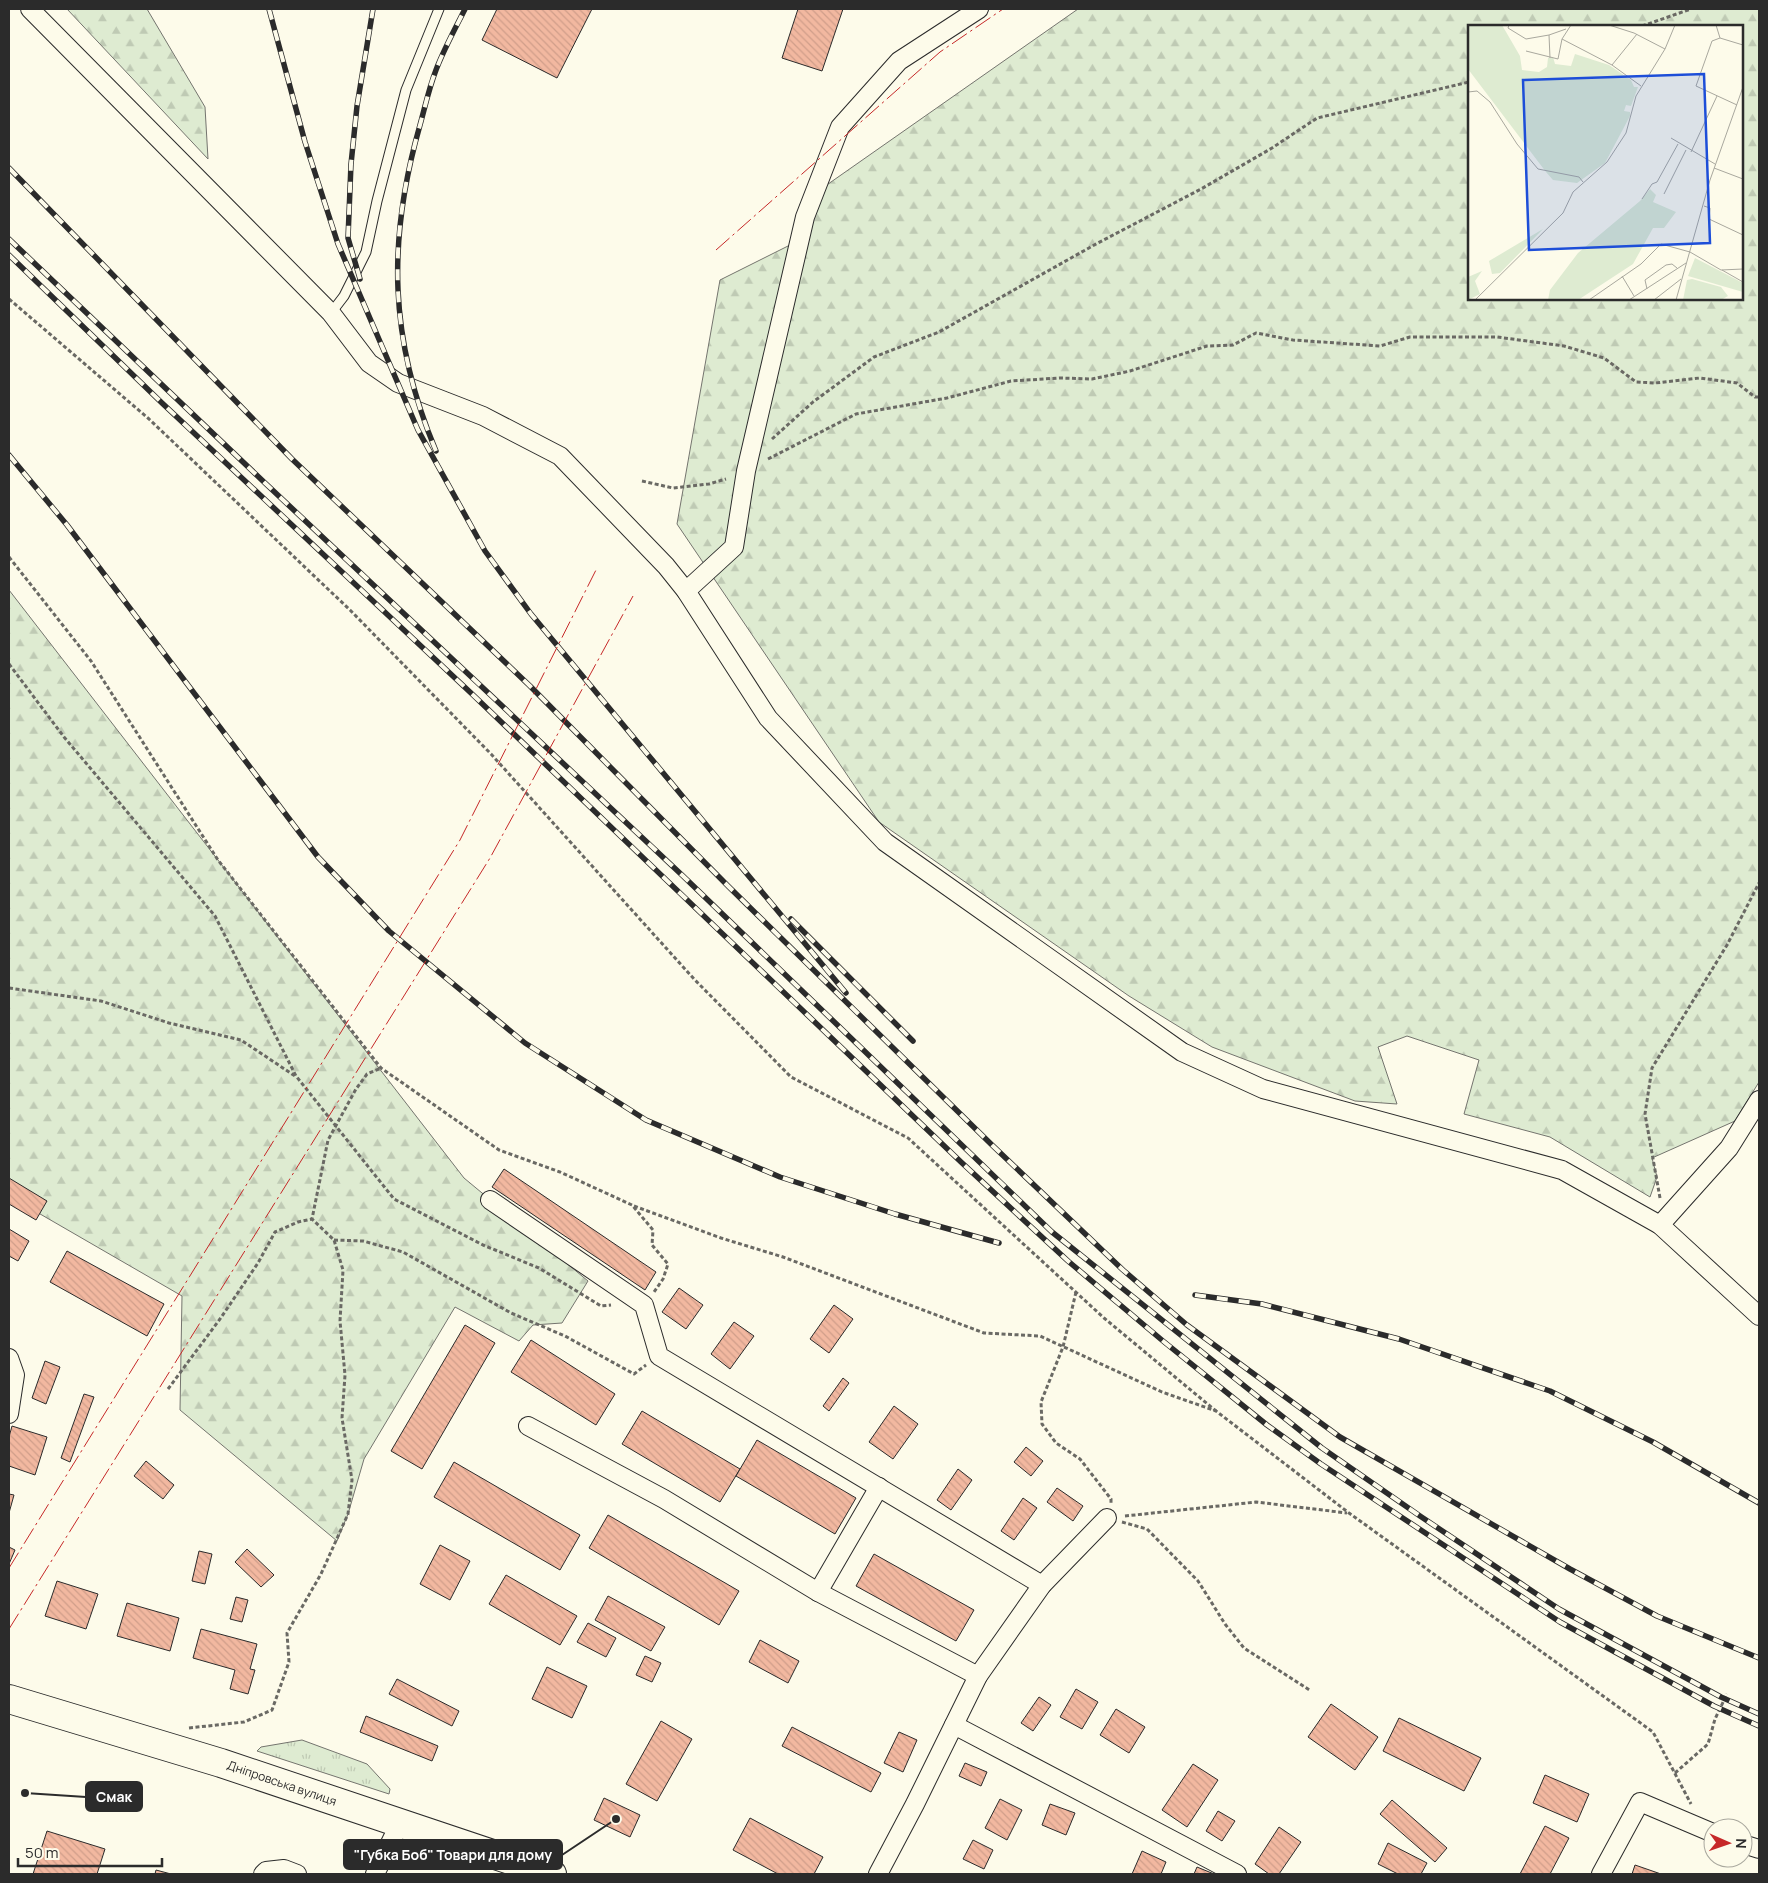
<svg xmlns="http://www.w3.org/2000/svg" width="1768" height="1883" viewBox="0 0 1768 1883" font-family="Manrope,sans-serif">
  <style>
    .grass { fill: url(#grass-tufts); stroke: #74746e }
    .forest { fill: url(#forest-firs); stroke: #74746e; fill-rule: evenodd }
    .building { fill: url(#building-back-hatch); stroke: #2b2b2b }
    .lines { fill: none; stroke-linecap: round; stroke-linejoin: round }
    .lane-casing { stroke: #2b2b2b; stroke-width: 11 }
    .street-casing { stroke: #2b2b2b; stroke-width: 20 }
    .highway-casing { stroke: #2b2b2b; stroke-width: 30 }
    .path { stroke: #6a6964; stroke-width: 3; stroke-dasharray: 4 2.5; stroke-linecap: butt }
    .lane { stroke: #fdfbea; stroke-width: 9 }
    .street { stroke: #fdfbea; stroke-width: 18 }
    .highway { stroke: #fdfbea; stroke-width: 28 }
    .rail-casing { stroke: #2b2b2b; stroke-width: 5.5 }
    .rail { stroke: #fdfbea; stroke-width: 4; stroke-dasharray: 11; stroke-linecap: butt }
    .power { stroke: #c62828; stroke-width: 1; stroke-dasharray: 18 4 2.5 4; stroke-linecap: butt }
    .labels { text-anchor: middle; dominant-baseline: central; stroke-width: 4; stroke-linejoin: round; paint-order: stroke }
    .street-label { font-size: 12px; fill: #2b2b2b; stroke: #fdfbea }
    .inset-road { fill: none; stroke: #a9a89e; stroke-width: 1 }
    .view { fill: #1d4ed8; fill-opacity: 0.15; stroke: #1d4ed8; stroke-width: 2.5 }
    .inset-edge { fill: none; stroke: #2b2b2b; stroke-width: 2.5 }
    .leader { fill: none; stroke: #2b2b2b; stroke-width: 2 }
    .callout-dot { fill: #2b2b2b; stroke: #fdfbea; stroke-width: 2 }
    .callout { fill: #2b2b2b; stroke: #2b2b2b; stroke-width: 2 }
    .callout-label { font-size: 14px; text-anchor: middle; font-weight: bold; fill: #fff }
  </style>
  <defs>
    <pattern id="grass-tufts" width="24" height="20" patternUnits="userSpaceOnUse" patternTransform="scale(1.25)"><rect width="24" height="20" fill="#deebd1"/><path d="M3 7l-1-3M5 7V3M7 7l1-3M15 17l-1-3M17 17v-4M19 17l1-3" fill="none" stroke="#bfcab4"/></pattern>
    <pattern id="forest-firs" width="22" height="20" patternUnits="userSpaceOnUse" patternTransform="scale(1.25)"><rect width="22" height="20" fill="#deebd1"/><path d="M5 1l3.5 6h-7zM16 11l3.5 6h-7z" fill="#bfcab4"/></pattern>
    <pattern id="building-back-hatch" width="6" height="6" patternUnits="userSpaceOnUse" patternTransform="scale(1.25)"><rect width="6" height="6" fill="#f2b8a0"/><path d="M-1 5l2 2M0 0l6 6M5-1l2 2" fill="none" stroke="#d09e8a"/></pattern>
  </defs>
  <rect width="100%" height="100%" fill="#fdfbea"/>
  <polygon class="grass" points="302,1740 367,1764 390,1789 389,1794 257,1751 261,1747"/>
  <g class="forest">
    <polygon points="67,9 147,9 205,107 208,159"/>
    <path d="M 1078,9 L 1759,9 L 1759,1082 L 1735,1121 L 1652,1158 L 1657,1177 L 1650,1197 L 1550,1137 L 1464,1114 L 1479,1060 L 1407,1036 L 1378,1047 L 1397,1104 L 1355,1101 L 1212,1047 L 1129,996 L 879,822 L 677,524 L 720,280 L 792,244 L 801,203 ZM 1469,26 L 1742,26 L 1742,299 L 1469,299 Z"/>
    <polygon points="9,590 464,1178 588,1281 562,1323 533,1325 519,1341 455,1307 364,1459 348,1514 337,1541 180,1410 182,1296 9,1196"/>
  </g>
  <g class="building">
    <polygon points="497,9 592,9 557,78 482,40"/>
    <polygon points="798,9 843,9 822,71 782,58"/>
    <polygon points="504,1169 656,1272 645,1290 492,1187"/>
    <polygon points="9,1178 47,1201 36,1220 9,1204"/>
    <polygon points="9,1229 29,1241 18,1261 9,1256"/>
    <polygon points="67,1251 164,1304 147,1336 50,1282"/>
    <polygon points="679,1288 703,1305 686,1329 662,1312"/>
    <polygon points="834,1305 853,1319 829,1353 810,1339"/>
    <polygon points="734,1322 754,1336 730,1369 711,1354"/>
    <polygon points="465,1325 495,1343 422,1469 391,1451"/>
    <polygon points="531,1340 615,1394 596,1425 511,1372"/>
    <polygon points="45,1361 60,1367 46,1404 32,1398"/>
    <polygon points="843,1378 849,1383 829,1411 823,1406"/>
    <polygon points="84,1394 94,1397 70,1462 61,1458"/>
    <polygon points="894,1406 918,1424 893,1459 869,1442"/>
    <polygon points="642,1411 740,1469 720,1502 622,1444"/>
    <polygon points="12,1426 47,1437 35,1475 9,1466 9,1437"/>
    <polygon points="757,1440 856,1498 835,1534 736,1476"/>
    <polygon points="1026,1447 1043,1461 1031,1476 1014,1462"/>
    <polygon points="146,1461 174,1485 163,1499 134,1476"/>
    <polygon points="454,1462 580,1535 560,1570 434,1497"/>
    <polygon points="958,1469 972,1480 951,1510 937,1500"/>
    <polygon points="1057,1488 1083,1506 1073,1521 1047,1502"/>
    <polygon points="9,1494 14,1495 9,1513"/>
    <polygon points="1023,1498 1037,1508 1014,1540 1001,1531"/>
    <polygon points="608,1515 739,1591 719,1625 589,1548"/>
    <polygon points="440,1545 470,1561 450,1600 420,1584"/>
    <polygon points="9,1547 15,1550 9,1564"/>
    <polygon points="247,1549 274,1575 261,1587 235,1562"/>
    <polygon points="199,1551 212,1554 205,1584 192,1581"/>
    <polygon points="874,1554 974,1610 956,1641 856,1586"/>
    <polygon points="506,1575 577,1616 560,1645 489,1604"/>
    <polygon points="57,1581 98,1594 86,1629 45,1616"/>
    <polygon points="608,1596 665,1627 651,1651 595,1620"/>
    <polygon points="236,1597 248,1600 242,1622 230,1619"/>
    <polygon points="127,1603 179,1618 170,1651 117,1636"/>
    <polygon points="588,1623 616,1638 606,1657 577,1642"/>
    <polygon points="201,1629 257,1644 250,1669 255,1670 248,1694 230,1689 235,1670 193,1658"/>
    <polygon points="760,1640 799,1661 788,1683 749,1662"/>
    <polygon points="645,1656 661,1663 652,1682 636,1675"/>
    <polygon points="547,1667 587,1686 572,1718 532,1699"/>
    <polygon points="397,1679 459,1711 452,1726 389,1694"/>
    <polygon points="1076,1689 1098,1702 1082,1729 1060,1717"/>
    <polygon points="1039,1697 1051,1705 1033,1731 1021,1723"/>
    <polygon points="1331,1704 1378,1737 1355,1770 1308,1737"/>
    <polygon points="1116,1709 1145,1727 1129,1753 1100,1735"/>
    <polygon points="366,1716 438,1746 432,1761 360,1732"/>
    <polygon points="1399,1718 1481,1758 1464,1791 1383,1751"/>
    <polygon points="661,1721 692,1739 657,1801 626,1784"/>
    <polygon points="792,1727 881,1773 871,1792 782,1746"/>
    <polygon points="899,1732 917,1740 903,1772 884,1763"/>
    <polygon points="965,1763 987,1772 981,1786 959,1776"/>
    <polygon points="1193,1764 1218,1780 1187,1827 1162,1810"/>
    <polygon points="1545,1775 1589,1794 1577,1822 1533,1803"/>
    <polygon points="604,1798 640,1815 630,1837 594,1820"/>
    <polygon points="1000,1799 1022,1810 1007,1840 985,1828"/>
    <polygon points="1392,1800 1447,1848 1435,1862 1380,1814"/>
    <polygon points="1050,1804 1075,1813 1066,1835 1042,1825"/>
    <polygon points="1218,1811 1235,1821 1222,1841 1206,1831"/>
    <polygon points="750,1818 823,1857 814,1874 778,1874 733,1850"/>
    <polygon points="1545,1826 1569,1838 1550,1874 1520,1874"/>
    <polygon points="1279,1827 1301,1842 1279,1874 1269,1874 1255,1864"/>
    <polygon points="47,1831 105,1849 97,1874 33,1874"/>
    <polygon points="973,1840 993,1850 984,1869 963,1859"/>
    <polygon points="1388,1843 1427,1863 1421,1874 1398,1874 1378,1864"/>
    <polygon points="1142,1851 1166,1862 1161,1874 1132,1874"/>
    <polygon points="1635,1865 1661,1874 1632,1874"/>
    <polygon points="1197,1867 1214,1874 1194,1874"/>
    <polygon points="156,1870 171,1874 155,1874"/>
  </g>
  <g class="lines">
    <g class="lane-casing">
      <polyline id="lane" points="331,313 344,296 366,252 377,201 406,90 439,9"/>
    </g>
    <g class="street-casing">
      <g id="street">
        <polyline points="30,9 331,313 369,363 398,383 483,416 560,456 666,566 686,591 768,718 885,842 1182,1052 1263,1089 1562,1170 1660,1225 1759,1316"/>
        <polyline points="686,591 734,547 746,471 805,217 840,127 899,61 979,9"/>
        <polyline points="490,1200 644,1305 659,1356 1042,1585"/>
        <polyline points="1660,1225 1729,1148 1759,1100"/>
        <polyline points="9,1358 15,1375 9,1414"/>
        <polyline points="528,1426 664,1499 818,1592 978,1676"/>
        <polyline points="818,1592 879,1487"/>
        <polyline points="954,1725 1237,1874"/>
        <polyline points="1743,1844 1759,1849"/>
        <polyline points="263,1874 266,1871 284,1869 297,1874"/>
        <polyline points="375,1874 400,1823"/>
        <polyline points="878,1874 915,1804 978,1676 1042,1585 1107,1518"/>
        <polyline points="1601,1874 1640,1802 1713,1833"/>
      </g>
    </g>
    <g class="highway-casing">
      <polyline id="highway" points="9,1699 221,1763 552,1874"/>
    </g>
    <g class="path">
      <polyline points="1642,26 1691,9"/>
      <polyline points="9,299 149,419 350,610 491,754 694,979 791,1077 908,1138 1104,1318 1216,1411"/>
      <polyline points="772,439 813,402 874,357 939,332 1096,244 1201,189 1272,148 1317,118 1469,82"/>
      <polyline points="768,459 856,414 947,398 1011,381 1060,378 1092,379 1130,371 1207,346 1233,345 1256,333 1293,340 1380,346 1410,337 1497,337 1527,341 1564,346 1604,358 1636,382 1655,383 1700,378 1737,383 1755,397 1759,397"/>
      <polyline points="642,481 673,488 709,484 726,479"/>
      <polyline points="9,557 91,661 218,860 381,1068 499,1150 560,1172 632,1205 653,1230 652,1245 668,1264 663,1279 654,1292"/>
      <polyline points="9,664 64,737 215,916 296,1076 394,1199 483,1245 539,1268 601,1306 611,1305"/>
      <polyline points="9,988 101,1001 169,1023 241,1040 295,1076"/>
      <polyline points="1660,1198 1645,1114 1652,1068 1727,945 1759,883"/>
      <polyline points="634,1206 721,1238 783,1257 984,1333 1040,1336 1162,1392 1216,1411 1349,1513 1653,1732 1691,1804"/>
      <polyline points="334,1240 363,1241 403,1252 511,1313 565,1336 634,1374 646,1365"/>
      <polyline points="1076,1292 1063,1347 1041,1402 1042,1424 1056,1443 1080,1459 1111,1499 1111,1503"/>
      <polyline points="168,1389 220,1319 258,1263 275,1232 298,1222 312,1219"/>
      <polyline points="1125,1516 1256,1502 1347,1513"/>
      <polyline points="1122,1522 1147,1529 1198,1581 1225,1624 1244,1648 1311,1691"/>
      <polyline points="189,1728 244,1722 272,1710 289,1662 287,1633 321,1574 348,1514 352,1480 342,1418 345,1375 340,1321 343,1270 334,1240 312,1219 328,1140 356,1089 367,1074 381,1068"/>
      <polyline points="1675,1773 1708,1744 1715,1719 1727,1694"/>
    </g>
    <use href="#lane" class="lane"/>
    <use href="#street" class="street"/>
    <use href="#highway" class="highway"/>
    <g class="rail-casing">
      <g id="rail">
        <polyline points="269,9 305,142 338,244 418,430 485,551 531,614 846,993"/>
        <polyline points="9,168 292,459 530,686 729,887 992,1145 1123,1270 1187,1325 1340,1437 1570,1569 1657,1616 1759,1658"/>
        <polyline points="9,239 265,483 683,876 1052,1232 1322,1448 1420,1516 1559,1609 1721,1697 1759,1714"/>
        <polyline points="9,255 162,403 471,693 961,1162 1068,1261 1163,1341 1267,1425 1321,1464 1560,1622 1714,1706 1759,1726"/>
        <polyline points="360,279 348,238 351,164 357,106 373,9"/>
        <path d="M 436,451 C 389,339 387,241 420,125 C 425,107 429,88 436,70 C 444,49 455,29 465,9"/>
        <polyline points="9,455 67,525 318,857 389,931 525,1043 646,1120 780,1177 895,1214 999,1243"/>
        <polyline points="791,919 913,1041"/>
        <polyline points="1195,1295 1262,1304 1399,1339 1550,1391 1653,1442 1759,1503"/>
      </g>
    </g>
    <use href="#rail" class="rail"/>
    <g class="power">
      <polyline points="716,250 940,52 1003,9"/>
      <polyline points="9,1568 460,840 597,568"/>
      <polyline points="9,1629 490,858 633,596"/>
    </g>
  </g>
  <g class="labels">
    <g class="street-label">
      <text transform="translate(282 1783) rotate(19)">Дніпровська вулиця</text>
    </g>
  </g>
  <g transform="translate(1468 25)">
    <rect width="275" height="275" fill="#fdfbea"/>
    <path d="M 0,0 L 34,0 L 52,31 L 54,45 L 71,47 L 79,42 L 80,33 L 85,32 L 87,39 L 103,41 L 107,29 L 141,40 L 163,55 L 166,62 L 170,62 L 163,81 L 158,80 L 156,86 L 162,87 L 162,91 L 137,138 L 109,158 L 85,155 L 78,147 L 0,44 ZM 182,164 L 188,170 L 185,177 L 208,187 L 196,203 L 185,203 L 165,239 L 110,275 L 80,275 L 82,265 L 110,228 L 172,176 ZM 75,204 L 32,248 L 24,249 L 21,236 ZM 227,233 L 275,258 L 275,267 L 220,251 ZM 14,246 L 7,256 L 12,269 L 0,275 L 0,252 ZM 224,254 L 253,262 L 260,271 L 253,275 L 215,275 L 219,255 Z" fill="#deebd1"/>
    <path class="inset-road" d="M 41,0 L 40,3 L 58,14 L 81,10M 141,0 L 166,8 L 197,24M 248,0 L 252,13 L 275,20M 252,13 L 244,16 L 228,61 L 269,80M 94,14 L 144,40 L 173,61M 58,26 L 90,34 L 94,14 L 103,0M 82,33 L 81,10 L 98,4M 144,40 L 169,9M 0,67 L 9,66 L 22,77 L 49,119 L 70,144 L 111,152 L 115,157M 203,113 L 247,139M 223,127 L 249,71M 246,143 L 275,154M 196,169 L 218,125M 174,174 L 184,159 L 189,157 L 210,119M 236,181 L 242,183 L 241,194 L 275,210M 254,245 L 275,257M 154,251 L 166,271M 179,264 L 177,255 L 198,240 L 204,239 L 209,243M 7,275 L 95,188 L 105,167 L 139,137 L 158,108 L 168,71 L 197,24 L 207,0M 121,275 L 173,239 L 193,219 L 222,227 L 253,245 L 275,244M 161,275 L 218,238M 186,275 L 213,254M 208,275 L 242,155 L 275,62"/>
    <path class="view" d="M 236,49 L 242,218 L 61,225 L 55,55 Z"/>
    <rect width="275" height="275" class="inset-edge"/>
  </g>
  <path class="leader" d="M25 1793L86 1797M616 1819L562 1855"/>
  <g class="callout-dot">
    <circle cx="25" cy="1793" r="5"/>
    <circle cx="616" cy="1819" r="5"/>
  </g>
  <g class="callout">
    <rect x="86" y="1782" width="56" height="29" rx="5"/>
    <rect x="344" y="1840" width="218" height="29" rx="5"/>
  </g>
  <g class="callout-label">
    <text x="114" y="1802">Смак</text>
    <text x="453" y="1860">"Губка Боб" Товари для дому</text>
  </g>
  <rect width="1768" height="1883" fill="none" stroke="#2b2b2b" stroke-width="20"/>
  <g transform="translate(1728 1843) rotate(92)"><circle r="24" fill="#fdfbea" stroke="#a9a89e"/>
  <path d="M0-4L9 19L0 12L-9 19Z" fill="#c62828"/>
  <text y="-8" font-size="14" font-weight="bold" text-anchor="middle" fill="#2b2b2b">N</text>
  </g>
  <path d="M18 1858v8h144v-8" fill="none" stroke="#2b2b2b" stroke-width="2.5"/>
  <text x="25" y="1858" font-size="15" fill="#2b2b2b" stroke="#fdfbea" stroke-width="4" paint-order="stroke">50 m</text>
</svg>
